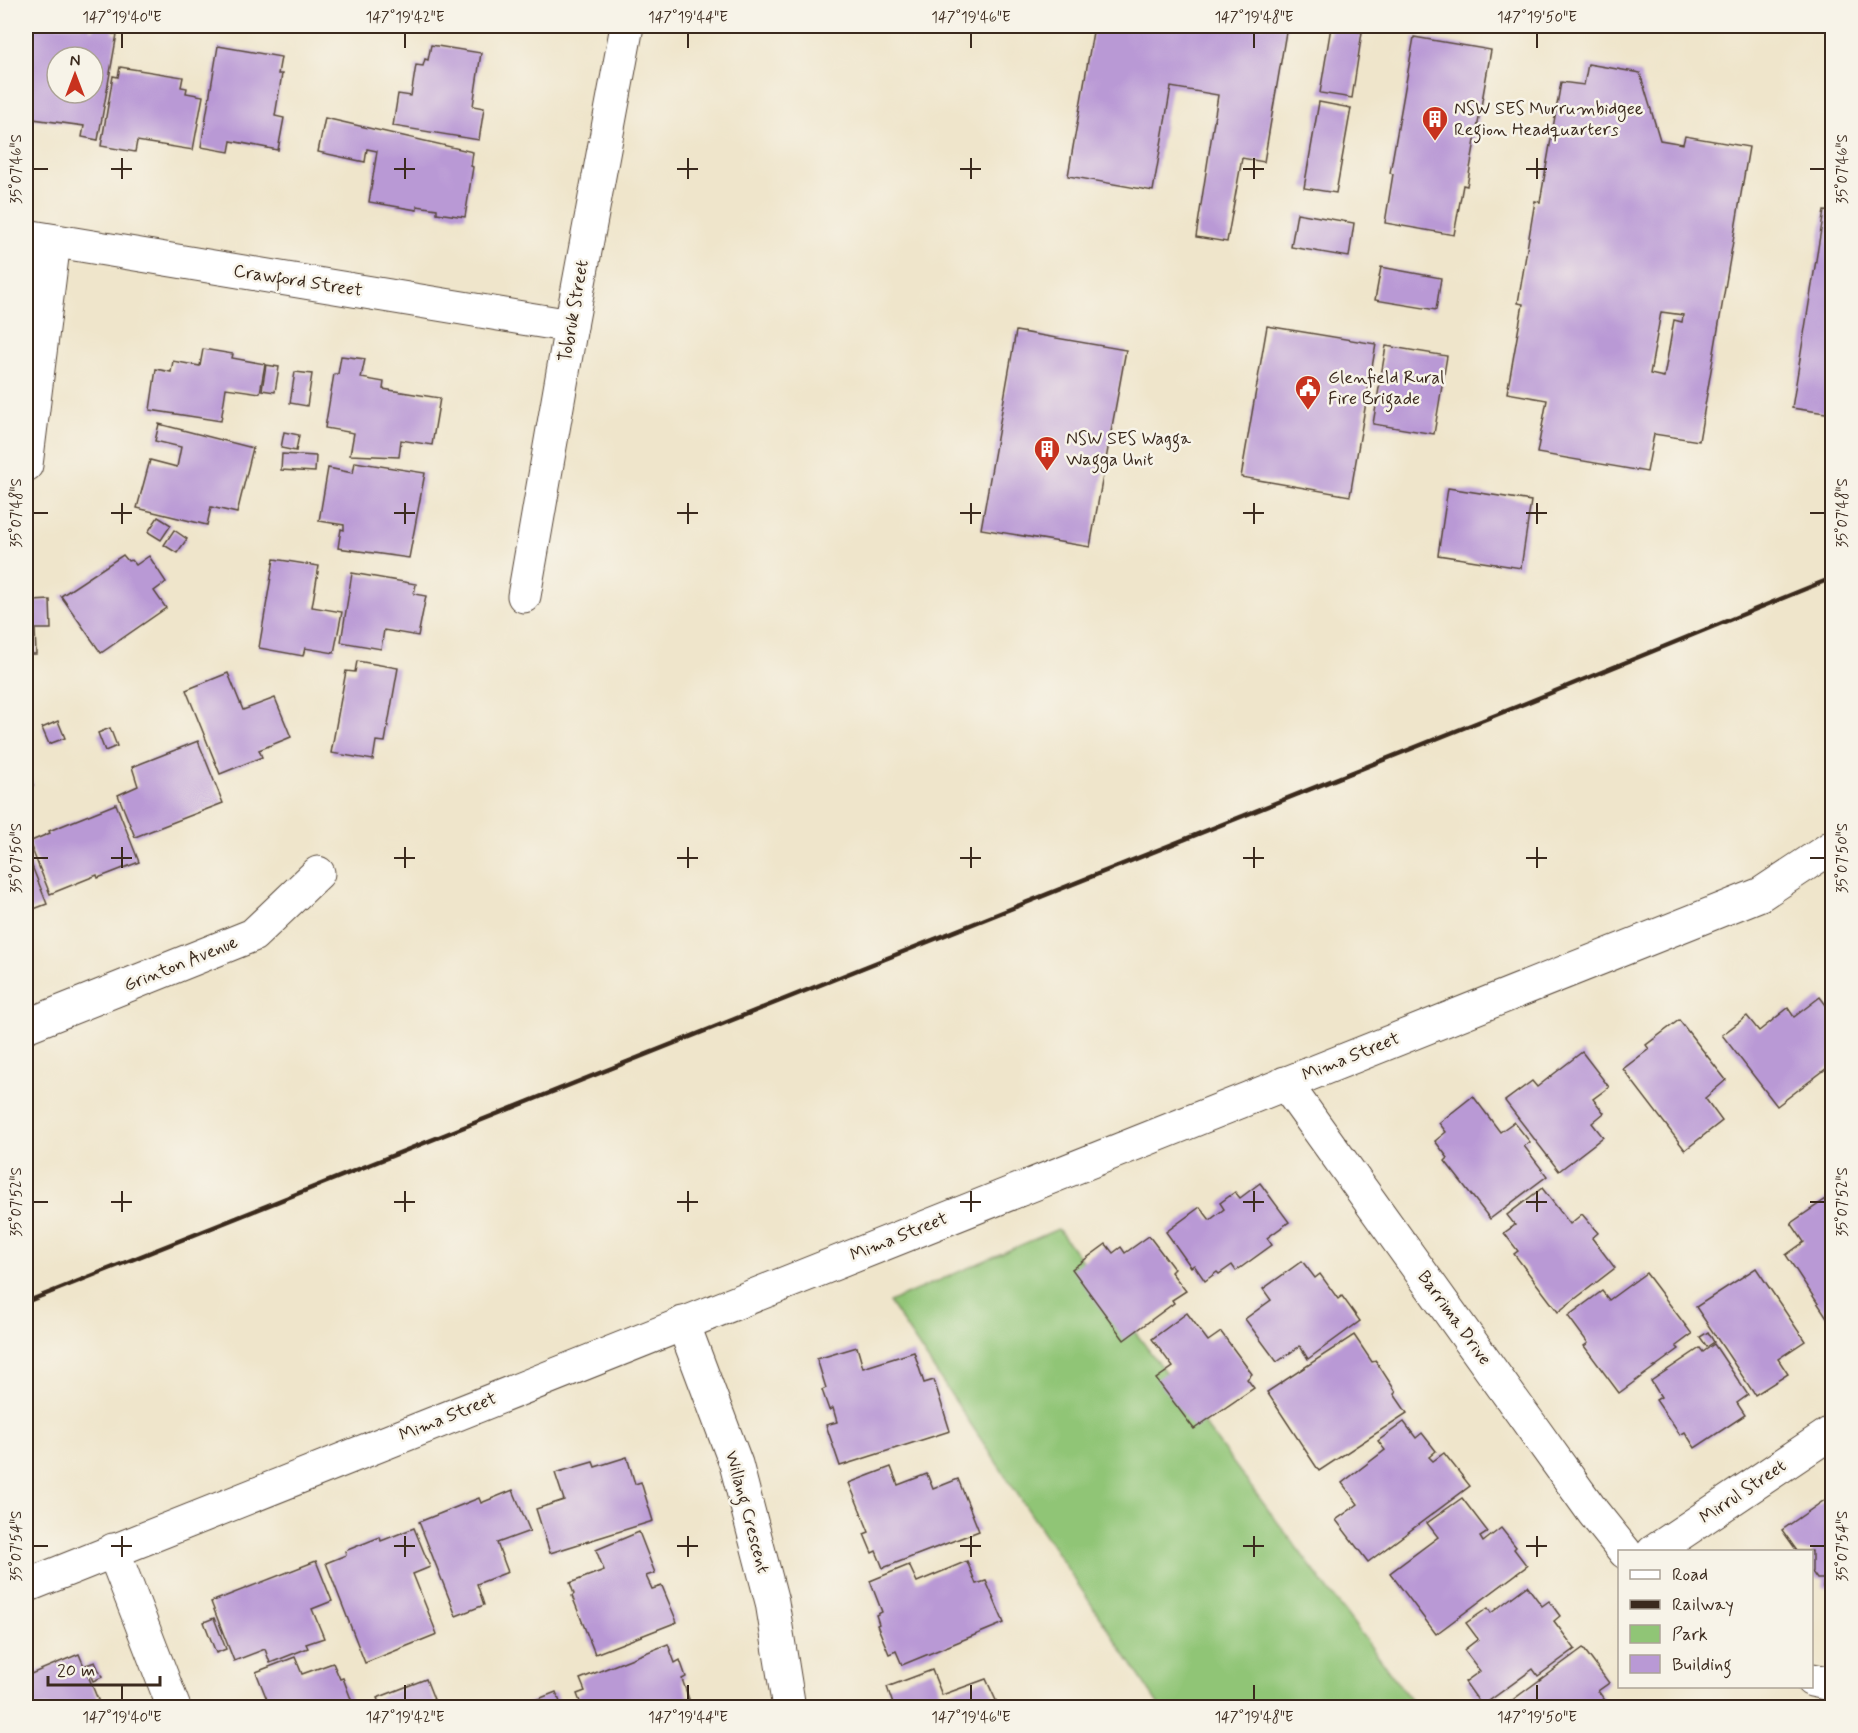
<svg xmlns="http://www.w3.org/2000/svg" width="1858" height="1733" viewBox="0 0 1858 1733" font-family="Mynerve,sans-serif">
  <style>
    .green { fill: #90c576; stroke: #66784a; stroke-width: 1.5 }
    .building { fill: #b999d5; fill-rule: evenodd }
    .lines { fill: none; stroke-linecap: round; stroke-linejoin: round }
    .minor-casing { stroke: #564638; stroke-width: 35 }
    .minor { stroke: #fff; stroke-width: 33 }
    .rail { stroke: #3b2a1e; stroke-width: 4.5 }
    .ticks { fill: none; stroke: #3b2a1e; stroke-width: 2 }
    .labels { text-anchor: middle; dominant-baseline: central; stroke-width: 5; stroke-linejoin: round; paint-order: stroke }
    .poi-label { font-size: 18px; fill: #3b2a1e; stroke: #f7f3e8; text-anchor: start }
    .street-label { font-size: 18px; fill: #3b2a1e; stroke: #f7f3e8 }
    .neatline { fill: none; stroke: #3b2a1e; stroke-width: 2 }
    .ticks-label { font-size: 15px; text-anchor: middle; fill: #3b2a1e }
  </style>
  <rect width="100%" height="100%" fill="#f7f3e8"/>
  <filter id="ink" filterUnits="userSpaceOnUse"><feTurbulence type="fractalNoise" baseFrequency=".0167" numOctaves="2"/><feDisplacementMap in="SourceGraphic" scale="12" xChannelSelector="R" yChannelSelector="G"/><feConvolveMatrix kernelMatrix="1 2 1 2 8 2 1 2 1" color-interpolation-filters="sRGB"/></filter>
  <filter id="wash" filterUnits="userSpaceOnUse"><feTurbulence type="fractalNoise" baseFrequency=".008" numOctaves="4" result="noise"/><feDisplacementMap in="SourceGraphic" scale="24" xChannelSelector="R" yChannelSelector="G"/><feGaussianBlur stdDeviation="1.35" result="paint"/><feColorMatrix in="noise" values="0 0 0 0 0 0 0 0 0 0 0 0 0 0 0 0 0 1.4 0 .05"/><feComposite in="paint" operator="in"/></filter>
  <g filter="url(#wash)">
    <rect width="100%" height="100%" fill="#efe5cb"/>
    <polygon class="green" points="1058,1229 1416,1707 1160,1707 889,1302"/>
    <g id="blocks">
      <g class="building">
        <path d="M 31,26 L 90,26 L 90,30 L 93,30 L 94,26 L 115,26 L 113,34 L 117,34 L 98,140 L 82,137 L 84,126 L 26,118 L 26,55 ZM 57,57 L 93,57 L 93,93 L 57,93 Z"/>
        <polygon points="1094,26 1287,26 1264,162 1242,158 1227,242 1196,237 1218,95 1171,87 1153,191 1068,176"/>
        <polygon points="1331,27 1362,32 1352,98 1320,93"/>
        <polygon points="1414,37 1491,50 1467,186 1463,185 1454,235 1385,223 1393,174 1390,173"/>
        <polygon points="431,45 481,53 473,106 484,108 479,140 393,126 398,94 411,96 416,65 423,66 425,59 428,60"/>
        <polygon points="218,46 281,57 278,74 282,74 275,116 284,118 278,150 231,141 229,152 201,147"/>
        <path d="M 1588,64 L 1640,73 L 1660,140 L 1683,144 L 1685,136 L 1749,147 L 1699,441 L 1654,434 L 1647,472 L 1537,453 L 1547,400 L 1507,393 L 1523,304 L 1518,303 L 1535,201 L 1540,202 L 1561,82 L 1584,85 ZM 1661,312 L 1683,315 L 1682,322 L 1674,320 L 1664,377 L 1650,374 Z"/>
        <polygon points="120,67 183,77 181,87 187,88 186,93 203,96 193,150 137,141 135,152 101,146 113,76 118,77"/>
        <polygon points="1319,102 1351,108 1336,193 1304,188"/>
        <polygon points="325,118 473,152 471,166 473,167 465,217 437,213 437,209 417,206 417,210 369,202 377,151 367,149 365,162 318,152"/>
        <polygon points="1824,211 1832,212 1832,414 1792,408"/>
        <polygon points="1297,213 1354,223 1349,257 1291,247"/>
        <polygon points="1381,267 1441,278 1436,310 1375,300"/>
        <polygon points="1267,326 1376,344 1350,496 1241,477"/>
        <polygon points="1016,331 1126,350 1090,547 981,529"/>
        <polygon points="1386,346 1447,356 1434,434 1373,424"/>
        <polygon points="203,349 233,354 232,358 265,364 260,393 226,388 221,421 150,410 156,369 171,372 173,361 200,366"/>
        <polygon points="341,356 365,359 361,378 384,382 383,389 440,398 432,445 401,440 399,457 350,455 354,433 325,428 334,374 338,374"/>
        <polygon points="266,365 279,367 275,392 262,390"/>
        <polygon points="295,372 312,374 307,406 290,403"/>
        <polygon points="159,424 253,448 237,513 211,507 207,525 137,508 150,460 177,467 181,447 155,441"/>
        <polygon points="284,432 299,435 296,451 281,448"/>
        <polygon points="282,454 316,456 315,472 281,470"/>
        <polygon points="355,462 425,473 409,558 338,548 341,529 344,530 344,525 319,521 328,468 353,473"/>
        <polygon points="1448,488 1531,501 1521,568 1438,555"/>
        <polygon points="158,517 171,525 161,540 148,532"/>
        <polygon points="174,530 187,539 177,553 164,545"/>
        <polygon points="123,555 128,561 132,560 136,565 149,556 166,582 154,591 166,608 101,653 61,596"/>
        <polygon points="274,559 319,566 312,607 342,612 334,653 305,648 303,656 259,648"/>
        <polygon points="352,573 416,584 414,594 426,596 418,636 384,630 381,649 341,642"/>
        <polygon points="30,587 30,603 32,603 32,601 50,600 51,629 35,629 36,654 26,654 26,588"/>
        <polygon points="357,661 398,668 385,742 376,741 373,760 331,753 346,671 355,672"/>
        <polygon points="228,673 243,710 275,698 291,737 259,750 262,757 220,774 186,690"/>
        <polygon points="58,721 65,738 49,744 42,728"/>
        <polygon points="110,728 117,746 105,751 98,733"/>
        <polygon points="198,741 223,803 135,837 118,795 138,786 132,767"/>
        <polygon points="26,766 33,785 26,788"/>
        <polygon points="116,804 139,862 98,878 97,875 50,894 29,842 50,833 49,831"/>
        <polygon points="26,851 47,904 26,912"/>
        <polygon points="1820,997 1832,1013 1832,1061 1830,1063 1831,1065 1777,1106 1722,1035 1747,1016 1759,1031 1788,1008 1794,1017"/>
        <polygon points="1679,1020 1726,1080 1705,1098 1722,1121 1685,1150 1623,1069 1649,1049 1646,1045"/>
        <polygon points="1582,1052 1609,1087 1593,1099 1604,1113 1592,1123 1603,1137 1559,1171 1505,1101 1532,1081 1537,1087"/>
        <polygon points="1473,1096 1500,1132 1514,1122 1530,1142 1524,1146 1547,1176 1490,1219 1445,1161 1448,1158 1435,1141 1446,1132 1439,1123"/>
        <polygon points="1260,1183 1289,1222 1267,1238 1272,1245 1236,1271 1232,1265 1219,1274 1217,1272 1205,1281 1194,1265 1191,1267 1166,1232 1200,1207 1210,1220 1224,1209 1220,1203 1235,1192 1240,1198"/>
        <polygon points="1542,1188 1570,1224 1582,1214 1598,1233 1592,1238 1615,1268 1558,1312 1514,1254 1518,1251 1504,1233 1515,1225 1507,1215"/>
        <polygon points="1832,1195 1832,1325 1786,1255 1804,1242 1791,1223"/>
        <polygon points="1149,1236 1174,1269 1171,1272 1186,1291 1172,1300 1174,1303 1124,1340 1072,1269 1106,1244 1113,1253 1121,1247 1125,1253"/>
        <polygon points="1302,1261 1315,1278 1320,1274 1338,1299 1342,1296 1360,1321 1308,1359 1300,1346 1277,1362 1245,1319 1271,1300 1263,1289"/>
        <polygon points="1756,1268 1805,1341 1778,1359 1788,1374 1755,1395 1696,1307"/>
        <polygon points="1646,1273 1692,1334 1676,1346 1679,1349 1619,1393 1584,1346 1588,1343 1568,1316 1602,1291 1609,1300"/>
        <polygon points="1187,1313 1208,1341 1221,1332 1252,1374 1247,1379 1254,1388 1194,1429 1156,1379 1173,1367 1152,1339"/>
        <polygon points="1708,1332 1714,1342 1707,1347 1700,1337"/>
        <polygon points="1354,1335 1372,1362 1376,1361 1396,1392 1394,1394 1407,1413 1319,1471 1267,1392"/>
        <polygon points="1714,1344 1748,1395 1737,1403 1745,1415 1695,1448 1685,1432 1680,1435 1656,1400 1661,1397 1651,1381 1700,1348 1703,1352"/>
        <polygon points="857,1347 863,1368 914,1352 924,1383 934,1380 950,1431 840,1466 826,1425 837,1422 833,1408 829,1410 822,1390 826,1388 817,1359"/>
        <polygon points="1404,1422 1416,1438 1422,1433 1436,1451 1429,1457 1433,1461 1444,1453 1470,1486 1368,1562 1336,1520 1358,1504 1342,1483 1385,1450 1378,1441"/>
        <polygon points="627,1457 635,1484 641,1482 653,1521 550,1553 536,1509 564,1500 555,1473 593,1462 595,1467"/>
        <polygon points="891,1467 898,1485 927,1474 933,1489 958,1479 979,1531 883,1568 876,1551 872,1553 864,1534 869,1532 849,1483"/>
        <polygon points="513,1490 530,1531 497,1543 508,1572 477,1584 484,1605 456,1616 419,1522 479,1498 481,1503"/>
        <polygon points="1462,1498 1488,1532 1480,1537 1483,1542 1501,1528 1516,1547 1514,1549 1527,1566 1436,1634 1390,1573 1438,1537 1427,1523"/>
        <polygon points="1826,1499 1832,1508 1832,1589 1823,1587 1824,1579 1817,1579 1812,1572 1812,1551 1797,1551 1782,1530"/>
        <polygon points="414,1528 430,1567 413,1574 437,1634 365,1663 326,1563 346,1555 345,1551 380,1537 381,1541"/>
        <polygon points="639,1532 655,1573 646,1576 652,1589 662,1586 677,1622 595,1654 572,1596 574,1594 570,1583 604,1570 596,1550"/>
        <polygon points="316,1561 332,1601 312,1609 324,1638 306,1644 308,1648 270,1663 265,1649 234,1661 211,1602"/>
        <polygon points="967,1561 976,1584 986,1581 1004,1623 902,1665 896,1651 889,1654 877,1625 879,1624 876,1615 882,1612 870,1581 909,1565 917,1582"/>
        <polygon points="1527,1586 1542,1606 1549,1601 1560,1616 1554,1621 1575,1649 1538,1676 1533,1669 1482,1706 1465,1682 1480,1671 1464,1650 1478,1639 1466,1623 1488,1608 1491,1613"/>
        <polygon points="214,1618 226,1649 216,1653 204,1622"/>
        <polygon points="668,1644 675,1663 680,1660 686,1677 682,1679 689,1699 682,1702 684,1707 582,1707 577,1694 585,1691 580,1679"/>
        <polygon points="1583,1648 1609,1683 1598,1691 1610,1707 1503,1707"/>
        <polygon points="79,1654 101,1707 26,1707 26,1676"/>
        <polygon points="295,1657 302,1674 333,1663 340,1679 343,1678 354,1707 270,1707 256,1672"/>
        <polygon points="95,1662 102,1677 93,1681 86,1665"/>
        <polygon points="932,1670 942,1695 986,1679 999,1707 894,1707 887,1687"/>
        <polygon points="426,1679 437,1707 381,1707 377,1698"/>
        <polygon points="556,1692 562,1707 518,1707"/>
      </g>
    </g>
  </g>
  <g filter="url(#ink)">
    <use href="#blocks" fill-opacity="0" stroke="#564638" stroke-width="1.5"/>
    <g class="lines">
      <g class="minor-casing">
        <g id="minor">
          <polyline points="26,236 571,326"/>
          <polyline points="26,465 54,241"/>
          <polyline points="524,596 571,326 627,26"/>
          <polyline points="26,1026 253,935 318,873"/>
          <polyline points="1285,1083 1593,1512 1625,1552"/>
          <polyline points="683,1323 736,1464 772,1602 789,1708"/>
          <polyline points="113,1550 174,1708"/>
          <polyline points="1653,1552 1832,1432"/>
          <polyline points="26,1586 1761,894 1832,847"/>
          <polyline points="1812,1680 1832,1684"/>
        </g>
      </g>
      <use href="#minor" class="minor"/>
      <polyline class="rail" points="26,1302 1526,703 1832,578"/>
    </g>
  </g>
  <path class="ticks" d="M 122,33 L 122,48M 405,33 L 405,48M 688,33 L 688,48M 971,33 L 971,48M 1254,33 L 1254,48M 1537,33 L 1537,48M 122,158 L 122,179M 405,158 L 405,179M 688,158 L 688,179M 971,158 L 971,179M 1254,158 L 1254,179M 1537,158 L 1537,179M 33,169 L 48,169M 111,169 L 132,169M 394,169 L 415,169M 677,169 L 698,169M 960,169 L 981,169M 1243,169 L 1264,169M 1526,169 L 1547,169M 1810,169 L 1825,169M 122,503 L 122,524M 405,503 L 405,524M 688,503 L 688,524M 971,503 L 971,524M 1254,503 L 1254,524M 1537,503 L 1537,524M 33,513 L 48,513M 111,513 L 132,513M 394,513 L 415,513M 677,513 L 698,513M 960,513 L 981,513M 1243,513 L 1264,513M 1526,513 L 1547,513M 1810,513 L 1825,513M 122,847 L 122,868M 405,847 L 405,868M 688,847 L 688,868M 971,847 L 971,868M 1254,847 L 1254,868M 1537,847 L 1537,868M 33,858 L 48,858M 111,858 L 132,858M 394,858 L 415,858M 677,858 L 698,858M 960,858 L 981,858M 1243,858 L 1264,858M 1526,858 L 1547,858M 1810,858 L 1825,858M 122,1191 L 122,1212M 405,1191 L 405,1212M 688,1191 L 688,1212M 971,1191 L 971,1212M 1254,1191 L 1254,1212M 1537,1191 L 1537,1212M 33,1202 L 48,1202M 111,1202 L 132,1202M 394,1202 L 415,1202M 677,1202 L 698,1202M 960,1202 L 981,1202M 1243,1202 L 1264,1202M 1526,1202 L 1547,1202M 1810,1202 L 1825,1202M 122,1536 L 122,1557M 405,1536 L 405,1557M 688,1536 L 688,1557M 971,1536 L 971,1557M 1254,1536 L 1254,1557M 1537,1536 L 1537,1557M 33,1546 L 48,1546M 111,1546 L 132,1546M 394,1546 L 415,1546M 677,1546 L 698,1546M 960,1546 L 981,1546M 1243,1546 L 1264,1546M 1526,1546 L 1547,1546M 1810,1546 L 1825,1546M 122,1685 L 122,1700M 405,1685 L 405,1700M 688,1685 L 688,1700M 971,1685 L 971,1700M 1254,1685 L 1254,1700M 1537,1685 L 1537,1700"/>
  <defs>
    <g id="building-pin" transform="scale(1.35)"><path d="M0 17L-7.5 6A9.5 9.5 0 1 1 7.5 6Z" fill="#c8321e" stroke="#f7f3e8"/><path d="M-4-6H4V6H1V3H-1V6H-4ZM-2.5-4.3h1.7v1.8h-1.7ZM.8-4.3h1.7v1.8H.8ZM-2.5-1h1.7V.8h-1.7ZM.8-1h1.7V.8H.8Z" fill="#fff"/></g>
    <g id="civic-pin" transform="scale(1.35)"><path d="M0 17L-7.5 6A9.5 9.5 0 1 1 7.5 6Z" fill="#c8321e" stroke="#f7f3e8"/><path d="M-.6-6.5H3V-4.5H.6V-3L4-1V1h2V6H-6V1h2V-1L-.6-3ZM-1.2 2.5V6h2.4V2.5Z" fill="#fff"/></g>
  </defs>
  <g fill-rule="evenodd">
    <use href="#building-pin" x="1435" y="119"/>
    <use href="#civic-pin" x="1308" y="388"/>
    <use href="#building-pin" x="1047" y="449"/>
  </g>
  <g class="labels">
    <g class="poi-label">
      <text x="1454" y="109">NSW SES Murrumbidgee<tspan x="1454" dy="21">Region Headquarters</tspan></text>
      <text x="1328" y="378">Glenfield Rural<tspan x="1328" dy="21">Fire Brigade</tspan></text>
      <text x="1066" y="439">NSW SES Wagga<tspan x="1066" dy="21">Wagga Unit</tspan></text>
    </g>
    <g class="street-label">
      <text transform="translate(298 281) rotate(9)">Crawford Street</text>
      <text transform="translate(574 311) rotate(-80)">Tobruk Street</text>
      <text transform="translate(181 964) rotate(-22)">Grinton Avenue</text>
      <text transform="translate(1351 1057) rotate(-22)">Mima Street</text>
      <text transform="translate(899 1237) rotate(-22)">Mima Street</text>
      <text transform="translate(1454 1318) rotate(54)">Barrima Drive</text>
      <text transform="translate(448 1417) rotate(-22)">Mima Street</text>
      <text transform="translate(1743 1492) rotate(-34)">Mirrul Street</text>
      <text transform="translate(747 1512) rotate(75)">Willang Crescent</text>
    </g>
  </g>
  <rect width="1858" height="1733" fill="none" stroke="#f7f3e8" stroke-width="66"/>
  <rect x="1618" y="1550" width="195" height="138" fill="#f7f3e8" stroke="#aca397" stroke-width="1.5"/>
  <rect x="1630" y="1570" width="30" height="9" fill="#ffffff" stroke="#aca397" stroke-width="1.5"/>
  <text x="1672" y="1580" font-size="18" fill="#3b2a1e">Road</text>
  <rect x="1630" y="1600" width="30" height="9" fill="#3b2a1e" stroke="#aca397" stroke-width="1.5"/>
  <text x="1672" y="1610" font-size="18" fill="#3b2a1e">Railway</text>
  <rect x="1630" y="1625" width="30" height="18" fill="#90c576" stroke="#aca397" stroke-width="1.5"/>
  <text x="1672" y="1640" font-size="18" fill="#3b2a1e">Park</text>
  <rect x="1630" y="1655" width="30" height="18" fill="#b999d5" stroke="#aca397" stroke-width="1.5"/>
  <text x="1672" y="1670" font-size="18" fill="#3b2a1e">Building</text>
  <g transform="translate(75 75)"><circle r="28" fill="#f7f3e8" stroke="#aca397" stroke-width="1.5"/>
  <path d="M0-4.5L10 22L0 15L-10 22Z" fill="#c8321e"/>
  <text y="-9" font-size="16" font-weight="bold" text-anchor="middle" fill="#3b2a1e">N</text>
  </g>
  <path d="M48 1676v9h112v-9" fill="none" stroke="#3b2a1e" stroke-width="3"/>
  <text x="57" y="1676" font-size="18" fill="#3b2a1e" stroke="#f7f3e8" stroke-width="4.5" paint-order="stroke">20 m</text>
  <rect x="33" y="33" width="1792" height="1667" class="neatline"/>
  <g class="ticks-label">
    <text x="122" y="22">147°19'40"E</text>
    <text x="405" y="22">147°19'42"E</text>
    <text x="688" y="22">147°19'44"E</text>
    <text x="971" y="22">147°19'46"E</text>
    <text x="1254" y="22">147°19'48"E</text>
    <text x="1537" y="22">147°19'50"E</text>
    <text transform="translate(16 169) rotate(-90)" y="5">35°07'46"S</text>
    <text transform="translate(1842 169) rotate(-90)" y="5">35°07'46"S</text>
    <text transform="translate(16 513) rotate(-90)" y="5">35°07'48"S</text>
    <text transform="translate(1842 513) rotate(-90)" y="5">35°07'48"S</text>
    <text transform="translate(16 858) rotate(-90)" y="5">35°07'50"S</text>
    <text transform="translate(1842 858) rotate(-90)" y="5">35°07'50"S</text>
    <text transform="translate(16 1202) rotate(-90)" y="5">35°07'52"S</text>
    <text transform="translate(1842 1202) rotate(-90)" y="5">35°07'52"S</text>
    <text transform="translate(16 1546) rotate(-90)" y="5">35°07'54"S</text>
    <text transform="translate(1842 1546) rotate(-90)" y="5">35°07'54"S</text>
    <text x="122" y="1722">147°19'40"E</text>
    <text x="405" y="1722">147°19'42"E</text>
    <text x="688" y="1722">147°19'44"E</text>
    <text x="971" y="1722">147°19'46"E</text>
    <text x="1254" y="1722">147°19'48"E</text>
    <text x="1537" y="1722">147°19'50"E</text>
  </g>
</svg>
